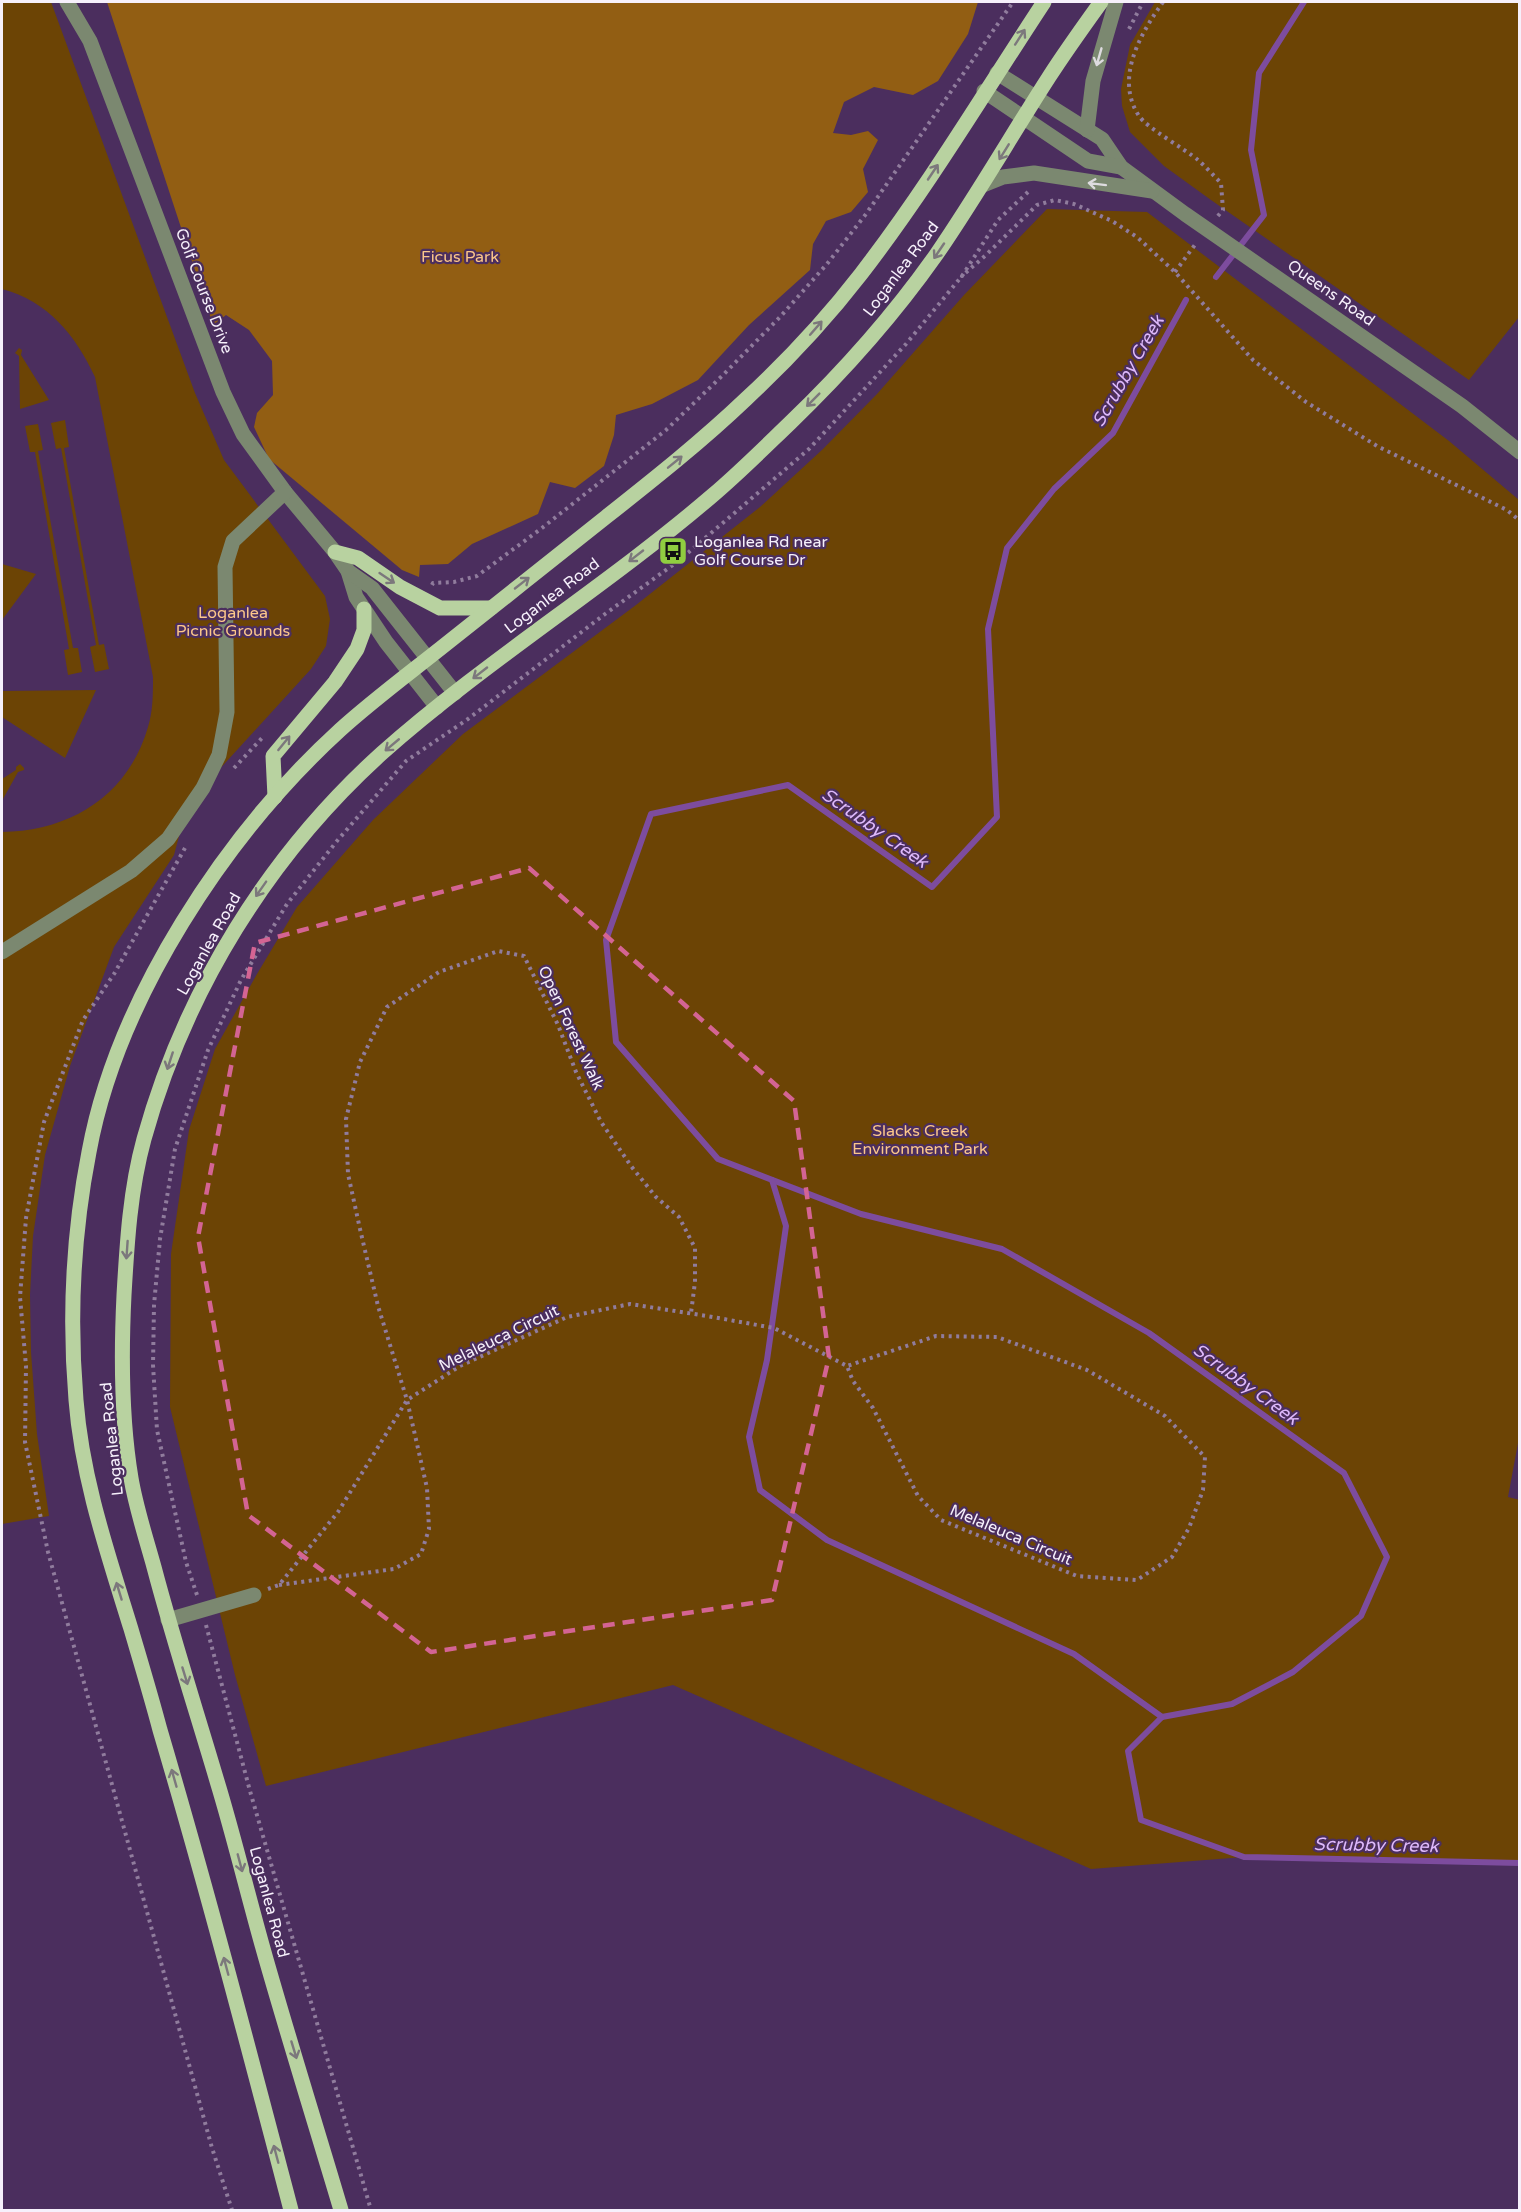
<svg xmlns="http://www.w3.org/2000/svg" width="1521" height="2212" viewBox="0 0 1521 2212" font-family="'Varela Round',sans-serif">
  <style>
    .green { fill: #6c4405 }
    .forest { fill: #925e13 }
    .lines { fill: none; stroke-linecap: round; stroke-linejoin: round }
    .stream { stroke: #7d4c9e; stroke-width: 6 }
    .path { stroke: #907c9d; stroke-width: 4; stroke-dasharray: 3 4.5; stroke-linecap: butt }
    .minor { stroke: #7b8870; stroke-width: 15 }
    .major { stroke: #b8d2a0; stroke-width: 15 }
    .oneway { stroke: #7c787c }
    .oneway2 { stroke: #dddbdf }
    .marked { fill: none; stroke: #d46493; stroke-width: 4.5; stroke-dasharray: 12 8; stroke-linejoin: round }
    .labels { text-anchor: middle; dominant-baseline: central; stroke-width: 4.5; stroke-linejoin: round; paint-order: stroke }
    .park-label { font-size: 16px; fill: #fcc78a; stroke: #4b2e5e }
    .street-label { font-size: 16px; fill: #f6f0fb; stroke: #4b2e5e }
    .poi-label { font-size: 16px; fill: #f6f0fb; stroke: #4b2e5e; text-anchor: start }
    .water-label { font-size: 18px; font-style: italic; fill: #deb9fb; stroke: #4b2e5e }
  </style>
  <rect width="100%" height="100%" fill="#4b2e5e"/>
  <g class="green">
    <path d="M 2,2 L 51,2 L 195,393 L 224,460 L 325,596 L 330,619 L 326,646 L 311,669 L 216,773 L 182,825 L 174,855 L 114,947 L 70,1066 L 45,1155 L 33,1236 L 30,1295 L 31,1352 L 37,1434 L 49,1516 L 2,1524 L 2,832 C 70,831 128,796 148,727 C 153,711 153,694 153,677 L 95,377 C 76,336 48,301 2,289 Z"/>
    <polygon points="1155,2 1519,2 1519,317 1469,380 1211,200 1164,166 1130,132 1122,106 1121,89 1130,45"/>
    <polygon points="1047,209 1147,212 1449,441 1519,500 1520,1432 1508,1497 1520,1500 1519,1863 1244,1857 1091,1869 673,1685 266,1786 235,1675 170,1407 171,1254 189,1130 215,1049 257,974 297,907 373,820 463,734 636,605 760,507 823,449 877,394 964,295"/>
    <polygon points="19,348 22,350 21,355 49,400 20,409 19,356 15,353"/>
    <polygon points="65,420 69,447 64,448 99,645 104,644 109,669 95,672 90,647 96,645 61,448 56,449 51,423"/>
    <polygon points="38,424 43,450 38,451 73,648 78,648 82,672 68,675 64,650 69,649 35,452 30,452 25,426"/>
    <polygon points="2,564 36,574 2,620"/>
    <polygon points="96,690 65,758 2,717 2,691"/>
    <polygon points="20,764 24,768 24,770 18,772 3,799 2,799 2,779 16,770 16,767"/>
  </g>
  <polygon class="forest" points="107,2 978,2 968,34 938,81 913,95 874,87 844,102 833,133 851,135 868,131 878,140 863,169 868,192 851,212 826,221 813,244 810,270 749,325 698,380 652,404 616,415 614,435 604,466 575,488 550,482 538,514 472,544 448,564 420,565 419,577 402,570 269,459 254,427 257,413 273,395 272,361 249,330 226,315 213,325"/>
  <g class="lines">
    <g class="stream">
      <polyline points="1216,277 1264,215 1251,150 1259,73 1304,2"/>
      <polyline points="1186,300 1113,433 1054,489 1007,548 988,629 997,817 932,887 788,785 651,814 606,940 616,1042 718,1159 861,1214 1002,1249 1149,1333 1344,1473 1387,1557 1361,1616 1293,1672 1232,1704 1162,1717 1128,1751 1141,1820 1244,1857 1520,1863"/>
      <polyline points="772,1180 786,1226 767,1360 749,1437 760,1490 827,1540 1074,1654 1162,1717"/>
    </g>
    <g class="path">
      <path d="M 1163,2 C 1141,33 1114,78 1139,116 C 1147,128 1185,149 1198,160 C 1206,167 1213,175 1221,183 L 1223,210 L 1217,217"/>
      <polyline points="1129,29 1143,2"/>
      <polyline points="1028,192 998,220 962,276 986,255 1037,205 1055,200 1074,204 1112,221 1137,237 1175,272 1253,360 1306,402 1377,446 1507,510 1520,521"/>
      <polyline points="1175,272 1197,242"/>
      <polyline points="432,585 433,583 454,582 477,576 542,528 666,430 724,374 780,317 827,264 866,214 1013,2"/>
      <polyline points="234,768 262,738"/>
      <polyline points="185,848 114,974 83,1020 44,1122 26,1218 20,1297 26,1366 25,1442 48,1552 212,2148 232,2210"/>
      <polyline points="279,1585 394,1569 421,1554 429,1529 427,1488 407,1400 378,1306 360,1229 348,1174 346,1119 360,1062 387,1007 439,972 498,951 524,956 558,1025 576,1072 601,1122 631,1166 656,1197 679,1217 695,1248 695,1282 691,1313"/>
      <polyline points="268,1589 279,1585 338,1512 407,1400 460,1366 567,1317 630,1304 707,1316 774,1328 847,1366 853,1381 873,1408 918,1496 941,1520 1077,1576 1137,1580 1172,1557 1189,1528 1203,1490 1205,1457 1165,1416 1087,1370 997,1337 936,1336 847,1366"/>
      <polyline points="197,1595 186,1562 157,1430 153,1365 154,1305 160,1239 175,1149 208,1050 241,980 287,904 337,841 406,761 468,719 605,614 677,562 738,510 809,449 906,344 962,276"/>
      <polyline points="206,1625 250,1791 371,2210"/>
    </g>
    <g class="minor">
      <polyline points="67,2 90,41 223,392 243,434 285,492 335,552 348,571 356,597 386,642 437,707"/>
      <polyline points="997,73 1102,139 1121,167 1185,214 1462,406 1520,452"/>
      <polyline points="984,91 1088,161 1121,167"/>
      <polyline points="1087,130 1093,81 1116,2"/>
      <polyline points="983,185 1003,177 1034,173 1152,191"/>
      <polyline points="348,571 372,588 455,693"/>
      <polyline points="2,952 131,871 168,839 203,788 219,755 227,712 225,567 233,541 285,492"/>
      <polyline points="168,1620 254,1595"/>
    </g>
    <g class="major">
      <polyline points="335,552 358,558 400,587 440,608 491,608"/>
      <polyline points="275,797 273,756 335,682 357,649 364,630 364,609"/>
      <path d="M 291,2210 C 249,2050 207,1889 160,1730 C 151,1696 141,1663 131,1629 C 108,1554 82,1479 76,1400 C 69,1317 73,1234 89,1152 C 117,999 226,834 340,730 C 372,701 407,675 441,648 C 496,604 551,561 606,517 C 654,479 702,441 746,399 C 787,361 827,318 861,274 C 928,187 984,93 1044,2"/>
      <path d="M 341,2210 C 316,2126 290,2043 266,1959 C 249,1900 235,1840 217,1781 C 196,1710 173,1639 154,1567 C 146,1538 136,1508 131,1478 C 121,1418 121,1356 124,1295 C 127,1243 130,1190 144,1139 C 185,991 268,856 382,753 C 487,660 607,586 713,495 C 740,472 765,447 790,423 C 844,371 893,316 936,255 C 976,197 1011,136 1049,77 C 1065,52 1083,27 1101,2"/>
    </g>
  </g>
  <defs><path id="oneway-shaft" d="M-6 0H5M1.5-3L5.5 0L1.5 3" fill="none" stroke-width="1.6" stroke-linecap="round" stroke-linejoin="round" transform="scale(1.5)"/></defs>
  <g class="oneway">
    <use href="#oneway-shaft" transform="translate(1020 37) rotate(-57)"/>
    <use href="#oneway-shaft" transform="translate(1004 152) rotate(122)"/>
    <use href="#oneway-shaft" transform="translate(933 172) rotate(-56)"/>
    <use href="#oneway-shaft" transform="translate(939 251) rotate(124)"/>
    <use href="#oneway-shaft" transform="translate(816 328) rotate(-49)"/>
    <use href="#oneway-shaft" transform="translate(813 400) rotate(135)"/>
    <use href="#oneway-shaft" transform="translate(675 462) rotate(-39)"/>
    <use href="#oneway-shaft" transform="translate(636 556) rotate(142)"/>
    <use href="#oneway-shaft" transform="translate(387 578) rotate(34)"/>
    <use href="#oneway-shaft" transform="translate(522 583) rotate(-38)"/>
    <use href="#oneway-shaft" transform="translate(480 673) rotate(142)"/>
    <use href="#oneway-shaft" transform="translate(284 743) rotate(-51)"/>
    <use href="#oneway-shaft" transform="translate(392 745) rotate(140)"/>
    <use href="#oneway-shaft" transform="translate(261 889) rotate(125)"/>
    <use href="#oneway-shaft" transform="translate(170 1061) rotate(108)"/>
    <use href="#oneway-shaft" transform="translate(127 1250) rotate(94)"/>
    <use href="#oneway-shaft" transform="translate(119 1591) rotate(-107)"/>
    <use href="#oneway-shaft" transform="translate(185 1676) rotate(73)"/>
    <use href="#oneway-shaft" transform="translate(174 1778) rotate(-106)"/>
    <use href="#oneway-shaft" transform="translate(240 1863) rotate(75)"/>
    <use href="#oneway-shaft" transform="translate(226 1966) rotate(-105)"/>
    <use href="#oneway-shaft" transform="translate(294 2050) rotate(73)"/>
    <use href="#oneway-shaft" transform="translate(276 2154) rotate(-105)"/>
  </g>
  <g class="oneway2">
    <use href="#oneway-shaft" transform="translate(1099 57) rotate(106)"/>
    <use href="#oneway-shaft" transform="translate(1097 184) rotate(-173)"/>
  </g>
  <path class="marked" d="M 529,868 L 794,1101 L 829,1357 L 772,1600 L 431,1652 L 248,1515 L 198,1237 L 255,943 Z"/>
  <defs>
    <g id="bus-square" transform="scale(1.5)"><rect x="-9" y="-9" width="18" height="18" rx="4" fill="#90cd40" stroke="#4b2e5e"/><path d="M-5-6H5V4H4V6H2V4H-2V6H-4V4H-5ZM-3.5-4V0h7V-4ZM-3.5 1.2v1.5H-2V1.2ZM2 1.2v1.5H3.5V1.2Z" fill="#111"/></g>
  </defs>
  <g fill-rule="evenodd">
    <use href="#bus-square" x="673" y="551"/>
  </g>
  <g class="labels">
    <g class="park-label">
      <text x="460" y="257">Ficus Park</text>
      <text x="233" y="613">Loganlea<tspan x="233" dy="18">Picnic Grounds</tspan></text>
      <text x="920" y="1131">Slacks Creek<tspan x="920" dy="18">Environment Park</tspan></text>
    </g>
    <g class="street-label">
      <text transform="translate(901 269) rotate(-53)">Loganlea Road</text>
      <text transform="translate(204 291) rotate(69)">Golf Course Drive</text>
      <text transform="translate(1331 293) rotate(35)">Queens Road</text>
      <text transform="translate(552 596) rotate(-37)">Loganlea Road</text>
      <text transform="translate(209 944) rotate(-61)">Loganlea Road</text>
      <text transform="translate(571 1028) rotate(65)">Open Forest Walk</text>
      <text transform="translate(499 1338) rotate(-26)">Melaleuca Circuit</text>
      <text transform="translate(112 1439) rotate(-96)">Loganlea Road</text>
      <text transform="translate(1011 1535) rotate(23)">Melaleuca Circuit</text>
      <text transform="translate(269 1902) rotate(75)">Loganlea Road</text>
    </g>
    <g class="poi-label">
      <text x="694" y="542">Loganlea Rd near<tspan x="694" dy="18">Golf Course Dr</tspan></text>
    </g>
    <g class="water-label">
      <text transform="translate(1128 371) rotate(-60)">Scrubby Creek</text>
      <text transform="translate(875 828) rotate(35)">Scrubby Creek</text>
      <text transform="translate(1246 1384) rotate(36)">Scrubby Creek</text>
      <text transform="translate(1376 1845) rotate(1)">Scrubby Creek</text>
    </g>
  </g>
  <rect width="1521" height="2212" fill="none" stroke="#f6f0fb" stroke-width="6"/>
</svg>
